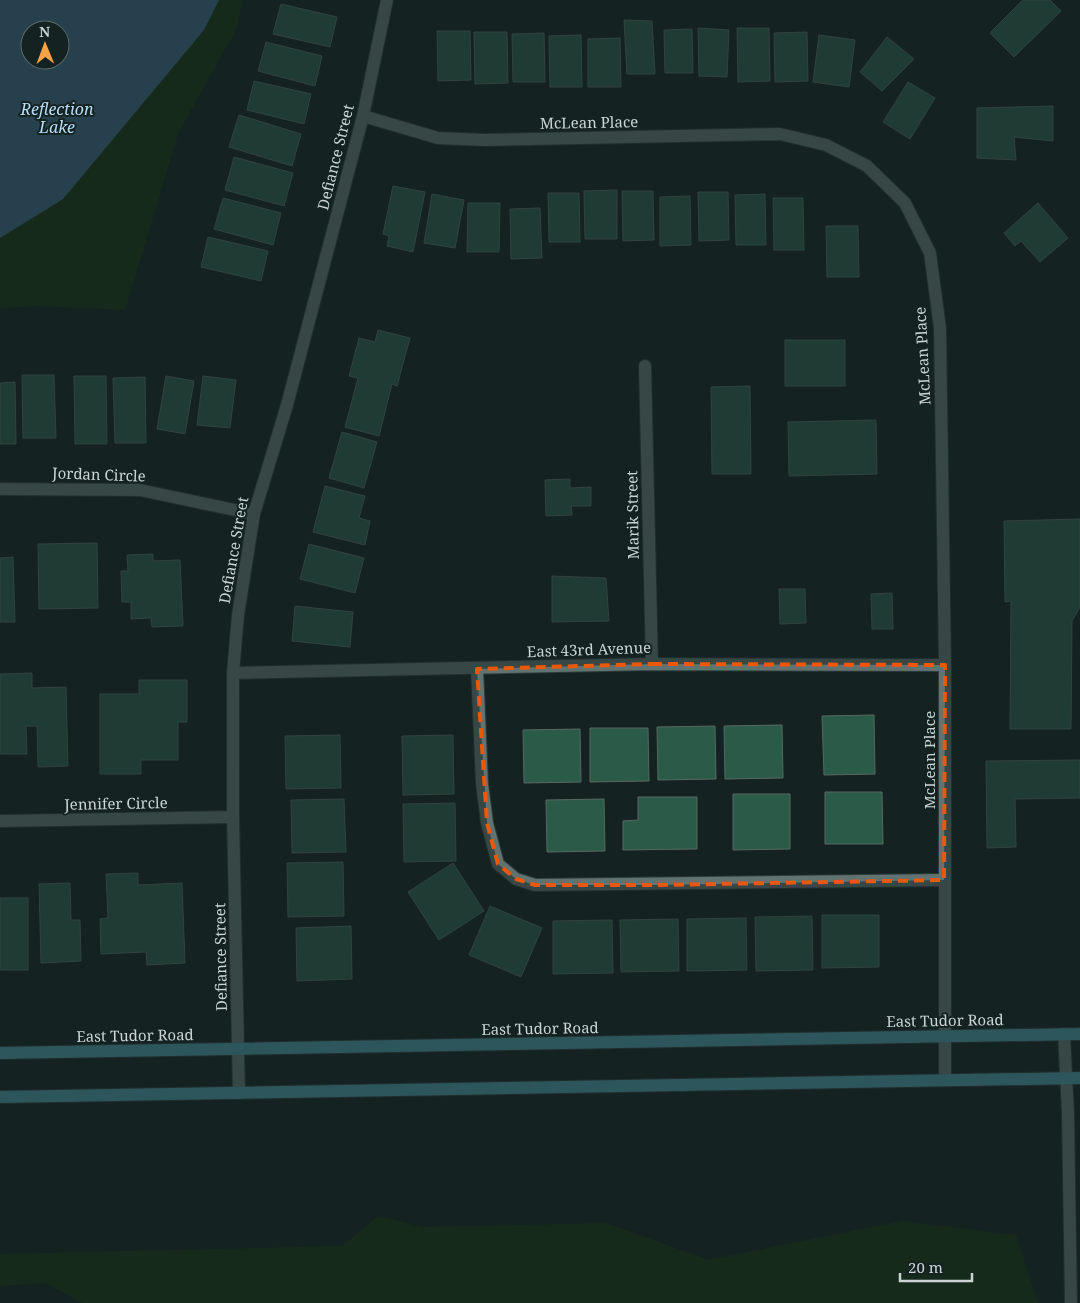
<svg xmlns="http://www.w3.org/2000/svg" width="1080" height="1303" viewBox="0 0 1080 1303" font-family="'Noto Serif',serif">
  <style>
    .green { fill: #1a3315; fill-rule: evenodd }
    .water { fill: #3e6580; fill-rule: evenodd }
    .building { fill: #2a5b48; stroke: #596861 }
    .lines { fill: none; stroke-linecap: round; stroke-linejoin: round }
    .minor-casing { stroke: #313c3c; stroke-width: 14 }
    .major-casing { stroke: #313c3c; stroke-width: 14 }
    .minor { stroke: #617371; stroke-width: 12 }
    .major { stroke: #4d94a2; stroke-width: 12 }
    .marked { fill: none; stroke: #e8590c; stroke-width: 4; stroke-dasharray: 10 6; stroke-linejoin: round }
    .labels { text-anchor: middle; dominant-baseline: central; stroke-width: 4; stroke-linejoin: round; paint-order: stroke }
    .street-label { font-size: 15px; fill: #cad4d3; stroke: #142322 }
    .water-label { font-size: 16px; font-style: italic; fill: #b7dcf9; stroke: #142322 }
  </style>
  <rect width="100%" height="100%" fill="#142322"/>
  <g class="green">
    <path d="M 0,0 L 243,0 L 236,30 L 179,131 L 125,310 L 37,306 L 0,308 ZM 30,30 L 60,30 L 60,60 L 30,60 Z"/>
    <polygon points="378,1216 423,1227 606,1223 709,1260 903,1221 1016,1235 1038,1303 82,1303 45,1283 0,1286 0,1254 342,1246"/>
  </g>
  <path class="water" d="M 0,0 L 219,0 L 204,30 L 63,199 L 0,238 ZM 30,30 L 60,30 L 60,60 L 30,60 Z"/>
  <g class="building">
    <polygon points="1023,0 1050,0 1061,11 1014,57 990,33"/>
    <polygon points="281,4 337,17 330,47 273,34"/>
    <polygon points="624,20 652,21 655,74 627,74"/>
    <polygon points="698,28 729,30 727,77 699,76"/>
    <polygon points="737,28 769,28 770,81 738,82"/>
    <polygon points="692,29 693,73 665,73 664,30"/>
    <polygon points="437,31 470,31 471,80 438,81"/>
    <polygon points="474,32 507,32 508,83 475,84"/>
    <polygon points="807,32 808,81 775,82 774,33"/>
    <polygon points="544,33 545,82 513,82 512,34"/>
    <polygon points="581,35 582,87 550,87 549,36"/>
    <polygon points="819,35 855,40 849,87 813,82"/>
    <polygon points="887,37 914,59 882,91 860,72"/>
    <polygon points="620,38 621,87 588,87 588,39"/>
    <polygon points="266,42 322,56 315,86 258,71"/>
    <polygon points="254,81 311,94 304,124 247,110"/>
    <polygon points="908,82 935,98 910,139 883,122"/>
    <polygon points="1053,106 1053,141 1014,137 1016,160 977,158 977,108"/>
    <polygon points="239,115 301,134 292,166 229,147"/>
    <polygon points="234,157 293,173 284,206 225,190"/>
    <polygon points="393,186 425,192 413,252 387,246 389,236 383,234"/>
    <polygon points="617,190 617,239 585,239 584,191"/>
    <polygon points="622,191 653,191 654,240 623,241"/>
    <polygon points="698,192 728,192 729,240 699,241"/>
    <polygon points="548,193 579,193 580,242 549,242"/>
    <polygon points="432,194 464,200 455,248 424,243"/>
    <polygon points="765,194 766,245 736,245 735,195"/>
    <polygon points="690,196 691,245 660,246 660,197"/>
    <polygon points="223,198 281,213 273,245 214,229"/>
    <polygon points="773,198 803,198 804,250 774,250"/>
    <polygon points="468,203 500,203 499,252 467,252"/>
    <polygon points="1038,203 1068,238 1040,262 1021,241 1015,246 1004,233"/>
    <polygon points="540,208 542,258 511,259 510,209"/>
    <polygon points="826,226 858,226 859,277 827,277"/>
    <polygon points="208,237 268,251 261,281 201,267"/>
    <polygon points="378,330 410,338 397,386 392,384 379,436 345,427 358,378 349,376 359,338 375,342"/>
    <rect x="785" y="340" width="60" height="46"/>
    <polygon points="22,375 54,375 56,438 23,438"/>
    <polygon points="74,376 106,376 107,444 75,444"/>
    <polygon points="166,376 194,381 185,434 157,429"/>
    <polygon points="203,376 236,380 230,428 197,425"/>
    <polygon points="145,377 146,443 115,443 113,378"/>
    <polygon points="15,382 16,444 0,444 0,383"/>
    <polygon points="750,386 751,474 712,474 711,387"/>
    <polygon points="876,420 877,474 789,476 788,422"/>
    <polygon points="342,432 377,442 364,488 329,478"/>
    <polygon points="570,479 570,488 591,487 591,506 571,506 572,515 546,516 545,480"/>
    <polygon points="325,486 365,496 359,518 370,521 365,545 313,532"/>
    <polygon points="1080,519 1080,607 1072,621 1071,729 1010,729 1011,601 1005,602 1004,521"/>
    <polygon points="97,543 98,608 39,609 38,544"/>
    <polygon points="309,544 364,558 355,593 300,579"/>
    <polygon points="153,554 153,561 180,560 183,626 152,627 151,618 131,619 131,602 122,602 121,571 128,571 127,555"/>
    <polygon points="13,557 15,622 0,622 0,558"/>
    <polygon points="552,576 606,578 609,621 552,622"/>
    <polygon points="779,589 805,589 806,623 780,624"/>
    <polygon points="892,593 893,629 872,629 871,594"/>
    <polygon points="295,606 353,612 350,647 292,641"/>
    <polygon points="32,673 32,688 66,687 68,766 38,767 37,726 26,726 27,754 0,754 0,674"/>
    <polygon points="139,680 187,680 187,722 178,722 178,760 141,760 141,774 100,774 100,694 139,694"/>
    <polygon points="874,715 875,774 824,775 822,716"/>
    <polygon points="782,725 783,778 725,779 724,726"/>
    <polygon points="715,726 716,779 658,780 657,727"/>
    <polygon points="590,728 648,728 649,781 590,782"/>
    <polygon points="580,729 581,782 524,783 523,730"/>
    <polygon points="340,735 341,788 286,789 285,736"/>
    <polygon points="453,735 454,794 403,795 402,736"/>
    <polygon points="1080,760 1080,798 1015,799 1016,847 987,848 986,761"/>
    <polygon points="825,792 882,792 883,844 825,844"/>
    <polygon points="733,794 790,794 790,849 733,850"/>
    <polygon points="638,797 697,797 697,849 623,850 623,821 638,820"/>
    <polygon points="344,799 346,852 292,853 291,800"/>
    <polygon points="604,799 605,851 547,852 546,800"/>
    <polygon points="455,803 456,861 404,862 403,804"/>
    <polygon points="343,862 344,916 288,917 287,863"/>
    <polygon points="453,863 484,911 439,940 408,892"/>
    <polygon points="138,873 138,885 182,883 185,963 147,965 146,952 101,954 100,919 108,918 106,874"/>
    <polygon points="70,883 71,920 80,920 81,961 41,963 39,884"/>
    <rect x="0" y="898" width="28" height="72"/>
    <polygon points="490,906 542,928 521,977 469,955"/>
    <polygon points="822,915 879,915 879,967 822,968"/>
    <polygon points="812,916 813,970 756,971 755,917"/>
    <polygon points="746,918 747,970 687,971 687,919"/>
    <polygon points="678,919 679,971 621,972 620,920"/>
    <polygon points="612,920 613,973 553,974 553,921"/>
    <polygon points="351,926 352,979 297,981 296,928"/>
  </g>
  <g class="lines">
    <g class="minor-casing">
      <g id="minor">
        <polyline points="363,116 438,138 485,140 780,134 826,145 867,166 905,203 930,253 940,328 945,665 945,1080"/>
        <polyline points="645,366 652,664"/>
        <polyline points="0,489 140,490 254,514"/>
        <polyline points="477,669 482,784 487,823 498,864 516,879 535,885 944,880"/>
        <polyline points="233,673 652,664 945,665"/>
        <polyline points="0,821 233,817"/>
        <polyline points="1064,1034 1068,1114 1071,1303"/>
        <polyline points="239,1093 233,817 233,673 238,615 254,514 287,405 363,116 387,0"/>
      </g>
    </g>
    <g class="major-casing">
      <g id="major">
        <polyline points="0,1053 1080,1034"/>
        <polyline points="0,1097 1080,1078"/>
      </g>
    </g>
    <use href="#minor" class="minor"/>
    <use href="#major" class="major"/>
  </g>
  <path d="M0 0H1080V1303H0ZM 652,664 L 945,665 L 944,880 L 657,885 L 535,885 L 516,879 L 498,864 L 487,823 L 477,669 Z" fill="#142322" fill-opacity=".55" fill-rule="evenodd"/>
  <path class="marked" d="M 652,664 L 945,665 L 944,880 L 657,885 L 535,885 L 516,879 L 498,864 L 487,823 L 477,669 Z"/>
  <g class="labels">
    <g class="street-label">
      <text transform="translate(589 122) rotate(-1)">McLean Place</text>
      <text transform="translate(335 157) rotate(-76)">Defiance Street</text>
      <text transform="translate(922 356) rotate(-93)">McLean Place</text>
      <text transform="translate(99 474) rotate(2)">Jordan Circle</text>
      <text transform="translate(632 515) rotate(-91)">Marik Street</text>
      <text transform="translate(233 550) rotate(-80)">Defiance Street</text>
      <text transform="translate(589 649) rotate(-2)">East 43rd Avenue</text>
      <text transform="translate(929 760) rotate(-90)">McLean Place</text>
      <text transform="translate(116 803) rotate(-1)">Jennifer Circle</text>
      <text transform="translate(220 957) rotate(-91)">Defiance Street</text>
      <text transform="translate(945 1020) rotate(-1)">East Tudor Road</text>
      <text transform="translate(540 1028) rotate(-1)">East Tudor Road</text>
      <text transform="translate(135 1035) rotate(-1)">East Tudor Road</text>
    </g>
    <g class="water-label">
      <text x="57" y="109">Reflection<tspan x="57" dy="18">Lake</tspan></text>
    </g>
  </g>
  <g transform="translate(45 45) rotate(359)"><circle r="24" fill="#142322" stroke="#5d6a69"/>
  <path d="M0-4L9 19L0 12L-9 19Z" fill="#f6a247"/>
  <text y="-8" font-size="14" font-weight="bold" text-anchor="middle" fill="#cad4d3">N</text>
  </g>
  <path d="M900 1273v8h72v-8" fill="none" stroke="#cad4d3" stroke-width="2.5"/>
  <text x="908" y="1273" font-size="15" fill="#cad4d3" stroke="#142322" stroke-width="4" paint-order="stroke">20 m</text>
</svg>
